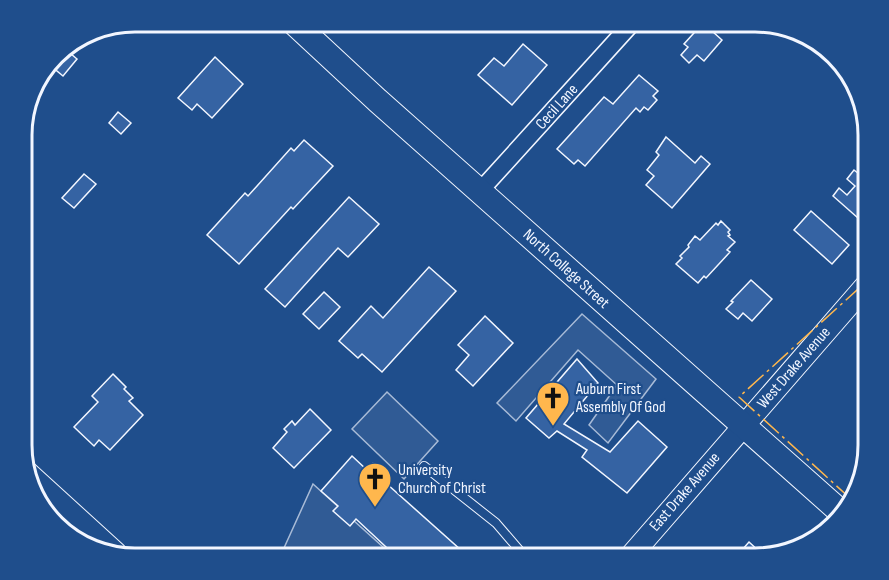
<svg xmlns="http://www.w3.org/2000/svg" width="889" height="580" viewBox="0 0 889 580" font-family="'Sofia Sans Condensed',sans-serif">
  <style>
    .parking { fill: #305b95; stroke: #a8bbd7; stroke-width: 1.5 }
    .building { fill: #3563a3; stroke: #f2f6ff; stroke-width: 1.5 }
    .lines { fill: none; stroke-linecap: round; stroke-linejoin: round }
    .service-casing { stroke: #f2f6ff; stroke-width: 10 }
    .minor-casing { stroke: #f2f6ff; stroke-width: 19 }
    .tertiary-casing { stroke: #f2f6ff; stroke-width: 23 }
    .secondary-casing { stroke: #f2f6ff; stroke-width: 26 }
    .service { stroke: #1f4e8c; stroke-width: 8 }
    .minor { stroke: #1f4e8c; stroke-width: 16 }
    .tertiary { stroke: #1f4e8c; stroke-width: 21 }
    .secondary { stroke: #1f4e8c; stroke-width: 24 }
    .power { stroke: #ffb74d; stroke-width: 1.5; stroke-dasharray: 21 4.5 3 4.5; stroke-linecap: butt }
    .labels { text-anchor: middle; dominant-baseline: central; stroke-width: 4.5; stroke-linejoin: round; paint-order: stroke }
    .street-label { font-size: 16px; fill: #f2f6ff; stroke: #1f4e8c }
    .poi-label { font-size: 16px; fill: #f2f6ff; stroke: #1f4e8c; text-anchor: start }
    .rim { fill: none; stroke: #f2f6ff; stroke-width: 3 }
  </style>
  <rect width="100%" height="100%" fill="#1f4e8c"/>
  <g class="parking">
    <polygon points="582,314 656,379 608,443 589,425 617,385 578,350 516,421 497,403"/>
    <polygon points="387,392 438,441 404,479 352,429"/>
    <polygon points="313,484 383,547 378,559 279,559"/>
  </g>
  <g class="building">
    <polygon points="386,21 404,21 396,30"/>
    <polygon points="703,23 722,40 704,61 697,55 689,63 681,55 688,47 684,44"/>
    <polygon points="523,44 547,65 512,105 478,75 494,58 504,66"/>
    <polygon points="64,48 77,59 63,76 51,66 60,49"/>
    <polygon points="215,57 243,84 212,118 197,104 192,110 178,98"/>
    <polygon points="639,75 658,91 653,96 657,100 648,110 644,107 640,112 636,108 585,166 578,160 574,164 557,149 604,97 613,104"/>
    <polygon points="118,112 131,123 121,134 109,123"/>
    <polygon points="666,137 695,163 701,156 710,164 672,208 646,185 654,176 647,170 659,155 656,152"/>
    <polygon points="304,140 333,166 293,209 291,207 239,264 207,235 245,193 248,196 291,148 294,151"/>
    <polygon points="854,170 868,181 868,207 858,218 833,196 839,188 847,195 855,186 847,179"/>
    <polygon points="84,174 96,184 74,208 62,198"/>
    <polygon points="349,197 379,224 348,257 338,248 285,307 265,289"/>
    <polygon points="811,211 849,245 832,264 794,230"/>
    <polygon points="721,221 730,230 728,232 730,235 728,236 735,242 727,250 730,252 706,278 704,276 698,283 676,264 682,258 680,256 689,247 688,245 695,236 700,240 716,223 718,225"/>
    <polygon points="429,267 456,291 382,372 362,354 358,358 339,341 371,306 383,318"/>
    <polygon points="751,280 772,299 752,321 743,313 738,319 726,309 733,302 731,301"/>
    <polygon points="324,292 340,307 319,329 303,314"/>
    <polygon points="485,316 513,343 473,386 456,370 469,355 458,345"/>
    <polygon points="577,359 598,383 564,424 610,452 638,421 667,447 627,493 582,457 587,450 557,431 549,438 526,418"/>
    <polygon points="113,374 126,387 124,389 133,398 129,401 143,415 110,450 99,440 94,446 74,427 98,402 92,396"/>
    <polygon points="310,409 331,430 294,468 273,448 287,432 284,429 292,421 295,425"/>
    <polygon points="352,456 367,470 373,463 391,480 387,484 471,559 387,559 380,553 386,547 356,519 350,526 333,511 338,506 321,491"/>
    <polygon points="749,542 761,553 765,548 773,555 761,559 734,559"/>
  </g>
  <g class="lines">
    <g class="service-casing">
      <polyline id="service" points="424,466 496,523 527,559"/>
    </g>
    <g class="minor-casing">
      <polyline id="minor" points="479,192 634,21"/>
    </g>
    <g class="tertiary-casing">
      <g id="tertiary">
        <polyline points="26,471 116,553"/>
        <polyline points="628,559 868,283"/>
      </g>
    </g>
    <g class="secondary-casing">
      <polyline id="secondary" points="292,21 377,100 843,514"/>
    </g>
    <use href="#service" class="service"/>
    <use href="#minor" class="minor"/>
    <use href="#tertiary" class="tertiary"/>
    <use href="#secondary" class="secondary"/>
    <polyline class="power" points="852,500 739,397 868,280"/>
  </g>
  <defs>
    <g id="church-pin" transform="scale(1.725)"><path d="M0 17L-7.5 6A9.5 9.5 0 1 1 7.5 6Z" fill="#ffb74d" stroke="#1f4e8c"/><path d="M-1.2-6h2.4v3.5h3.3v2.4h-3.3V6h-2.4V-.1h-3.3v-2.4h3.3Z" fill="#111"/></g>
  </defs>
  <g fill-rule="evenodd">
    <use href="#church-pin" x="553" y="398"/>
    <use href="#church-pin" x="375" y="479"/>
  </g>
  <g class="labels">
    <g class="street-label">
      <text transform="translate(557 107) rotate(-48)">Cecil Lane</text>
      <text transform="translate(566 269) rotate(42)">North College Street</text>
      <text transform="translate(794 368) rotate(-49)">West Drake Avenue</text>
      <text transform="translate(685 492) rotate(-49)">East Drake Avenue</text>
    </g>
    <g class="poi-label">
      <text x="576" y="389">Auburn First<tspan x="576" dy="18">Assembly Of God</tspan></text>
      <text x="398" y="470">University<tspan x="398" dy="18">Church of Christ</tspan></text>
    </g>
  </g>
  <path d="M0 0H889V580H0ZM135 32H755A103 103 0 0 1 858 135V445A103 103 0 0 1 755 548H135A103 103 0 0 1 32 445V135A103 103 0 0 1 135 32Z" fill="#1f4e8c" fill-rule="evenodd"/>
  <path class="rim" d="M135 32H755A103 103 0 0 1 858 135V445A103 103 0 0 1 755 548H135A103 103 0 0 1 32 445V135A103 103 0 0 1 135 32Z"/>
</svg>
